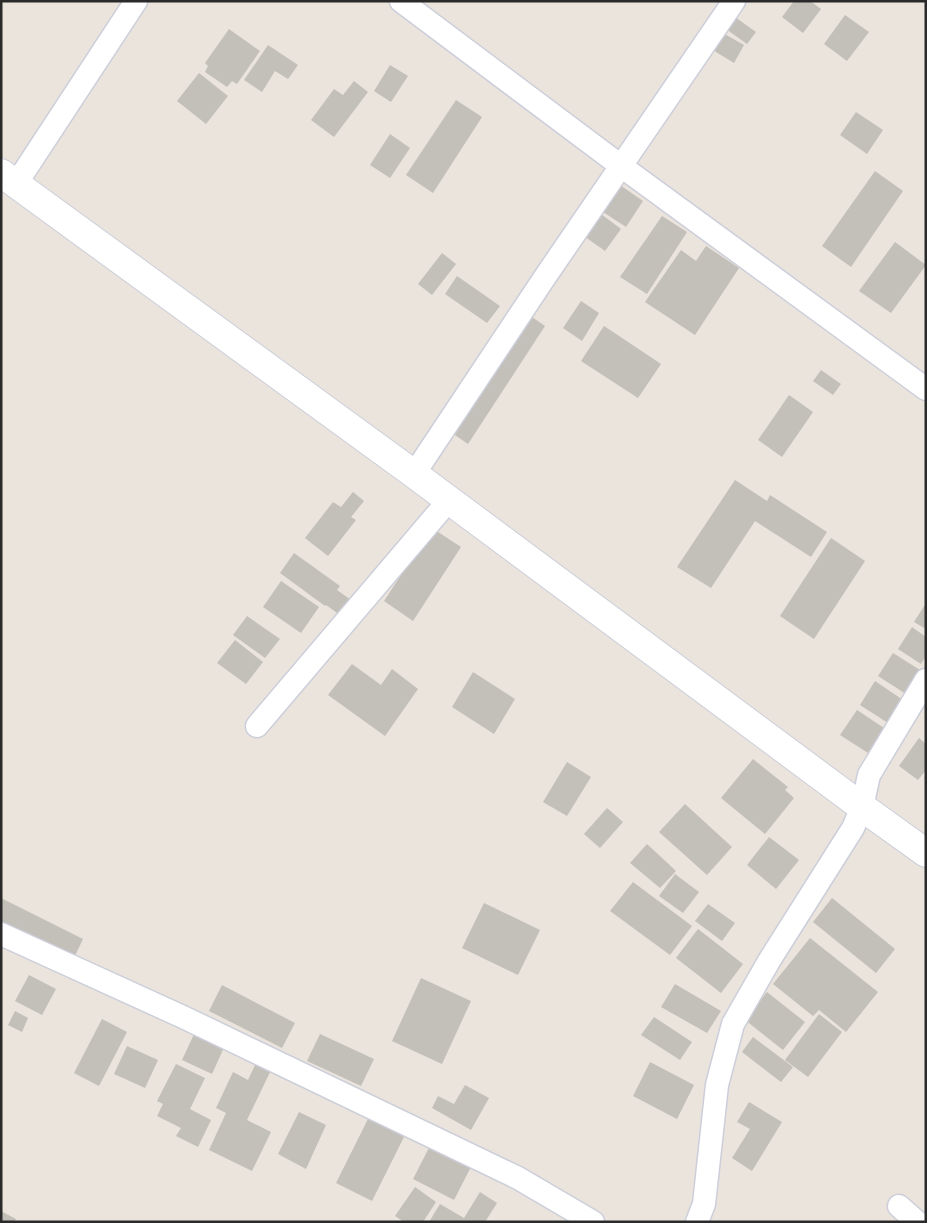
<svg xmlns="http://www.w3.org/2000/svg" width="927" height="1223" viewBox="0 0 927 1223" font-family="'PT Sans',sans-serif">
  <style>
    .building { fill: #c3bfb9 }
    .lines { fill: none; stroke-linecap: round; stroke-linejoin: round }
    .minor-casing { stroke: #ccceda; stroke-width: 25 }
    .tertiary-casing { stroke: #ccceda; stroke-width: 30 }
    .minor { stroke: #fff; stroke-width: 22 }
    .tertiary { stroke: #fff; stroke-width: 28 }
  </style>
  <rect width="100%" height="100%" fill="#eae4dd"/>
  <g class="building">
    <polygon points="794,1 810,1 821,9 803,33 782,17"/>
    <polygon points="845,15 869,32 847,61 824,44"/>
    <polygon points="735,17 756,32 747,44 726,29"/>
    <polygon points="229,29 260,51 237,84 232,81 227,87 205,72 208,66 205,63"/>
    <polygon points="721,32 744,45 734,63 711,49"/>
    <polygon points="268,45 298,65 288,79 275,71 262,92 244,80"/>
    <polygon points="390,65 408,76 391,102 374,91"/>
    <polygon points="199,73 228,96 206,124 177,101"/>
    <polygon points="354,81 368,92 334,137 311,120 334,89 343,95"/>
    <polygon points="456,100 482,117 433,193 406,175"/>
    <polygon points="856,112 883,130 867,154 840,135"/>
    <polygon points="390,134 410,148 390,178 370,165"/>
    <polygon points="875,171 903,191 851,267 822,246"/>
    <polygon points="617,183 643,201 626,227 600,210"/>
    <polygon points="597,211 621,229 605,251 581,234"/>
    <polygon points="662,216 687,232 647,294 620,277"/>
    <polygon points="895,242 926,265 891,313 859,291"/>
    <polygon points="706,246 739,268 695,335 645,302 681,250 696,261"/>
    <polygon points="442,253 456,264 432,295 418,284"/>
    <polygon points="457,276 500,306 487,323 445,294"/>
    <polygon points="581,301 599,313 582,341 563,328"/>
    <polygon points="529,315 545,326 468,444 452,433"/>
    <polygon points="604,326 661,364 638,398 581,361"/>
    <polygon points="821,370 841,384 833,395 813,381"/>
    <polygon points="789,395 813,412 782,457 758,440"/>
    <polygon points="735,480 767,501 770,495 827,532 811,557 755,521 711,588 677,567"/>
    <polygon points="353,492 364,501 351,517 356,520 328,556 305,538 333,502 341,507"/>
    <polygon points="435,530 461,547 413,621 384,601 422,543 426,545"/>
    <polygon points="831,538 865,561 814,639 780,616"/>
    <polygon points="294,553 340,586 337,590 351,600 340,615 326,605 325,606 280,573"/>
    <polygon points="281,581 319,607 301,633 263,607"/>
    <polygon points="926,603 926,629 914,622"/>
    <polygon points="247,616 280,639 265,658 233,635"/>
    <polygon points="912,627 926,637 926,656 921,664 898,649"/>
    <polygon points="235,640 263,662 246,684 217,663"/>
    <polygon points="893,653 920,670 906,694 878,676"/>
    <polygon points="352,664 381,685 392,669 418,689 385,736 328,695"/>
    <polygon points="473,672 515,699 494,734 452,707"/>
    <polygon points="875,681 903,700 888,723 860,705"/>
    <polygon points="857,710 884,728 868,753 840,735"/>
    <polygon points="919,738 926,744 926,770 918,780 899,766"/>
    <polygon points="753,759 788,787 785,790 794,798 765,834 721,798"/>
    <polygon points="567,762 591,777 567,816 543,802"/>
    <polygon points="685,804 732,847 707,875 659,832"/>
    <polygon points="607,808 623,822 600,848 584,834"/>
    <polygon points="769,837 799,860 776,889 747,865"/>
    <polygon points="647,844 676,871 660,888 630,863"/>
    <polygon points="675,874 699,892 683,913 659,896"/>
    <polygon points="633,882 692,926 670,955 610,911"/>
    <polygon points="1,898 83,939 72,962 1,927"/>
    <polygon points="832,898 895,949 876,973 813,922"/>
    <polygon points="484,903 540,930 518,975 462,948"/>
    <polygon points="708,904 735,923 722,941 695,921"/>
    <polygon points="698,929 743,964 721,993 676,958"/>
    <polygon points="810,938 878,992 846,1032 819,1010 813,1016 773,984"/>
    <polygon points="29,975 56,989 42,1015 15,1001"/>
    <polygon points="421,978 471,1001 442,1064 392,1041"/>
    <polygon points="675,984 721,1011 707,1033 661,1007"/>
    <polygon points="222,985 295,1023 282,1048 209,1011"/>
    <polygon points="767,992 805,1022 783,1050 745,1020"/>
    <polygon points="15,1011 28,1018 22,1032 8,1025"/>
    <polygon points="819,1014 842,1032 808,1077 785,1060"/>
    <polygon points="654,1017 692,1042 680,1060 641,1035"/>
    <polygon points="102,1019 127,1032 99,1086 74,1073"/>
    <polygon points="196,1030 226,1043 212,1074 182,1060"/>
    <polygon points="320,1034 374,1059 361,1086 307,1061"/>
    <polygon points="753,1037 793,1067 781,1082 742,1052"/>
    <polygon points="127,1046 158,1060 145,1088 114,1074"/>
    <polygon points="257,1061 272,1068 247,1120 271,1132 252,1171 209,1150 226,1113 216,1108 233,1072 248,1080"/>
    <polygon points="650,1062 694,1085 677,1119 633,1096"/>
    <polygon points="176,1064 205,1078 190,1109 211,1120 198,1147 176,1136 181,1128 157,1116 163,1104 157,1101"/>
    <polygon points="465,1085 489,1098 471,1130 432,1108 438,1096 454,1104"/>
    <polygon points="749,1102 782,1122 752,1171 732,1158 750,1129 737,1122"/>
    <polygon points="299,1112 326,1125 306,1169 278,1154"/>
    <polygon points="371,1113 407,1131 372,1201 336,1183"/>
    <polygon points="432,1142 473,1163 454,1200 413,1179"/>
    <polygon points="415,1187 436,1202 423,1222 404,1222 395,1216"/>
    <polygon points="480,1192 497,1203 485,1222 429,1222 440,1204 464,1218"/>
    <polygon points="1,1211 16,1219 14,1222 1,1222"/>
  </g>
  <g class="lines">
    <g class="minor-casing">
      <g id="minor">
        <polyline points="401,1 621,166 926,389"/>
        <polyline points="16,184 136,1"/>
        <polyline points="414,474 545,277 734,1"/>
        <polyline points="257,726 449,500"/>
        <polyline points="1,934 183,1017 518,1178 593,1222"/>
        <polyline points="899,1206 917,1222"/>
        <polyline points="697,1222 704,1204 717,1085 733,1024 769,961 853,828 862,807 869,775 926,680"/>
      </g>
    </g>
    <g class="tertiary-casing">
      <polyline id="tertiary" points="1,173 414,474 862,807 926,853"/>
    </g>
    <use href="#minor" class="minor"/>
    <use href="#tertiary" class="tertiary"/>
  </g>
  <rect width="927" height="1223" fill="none" stroke="#2a2a2a" stroke-width="5"/>
</svg>
